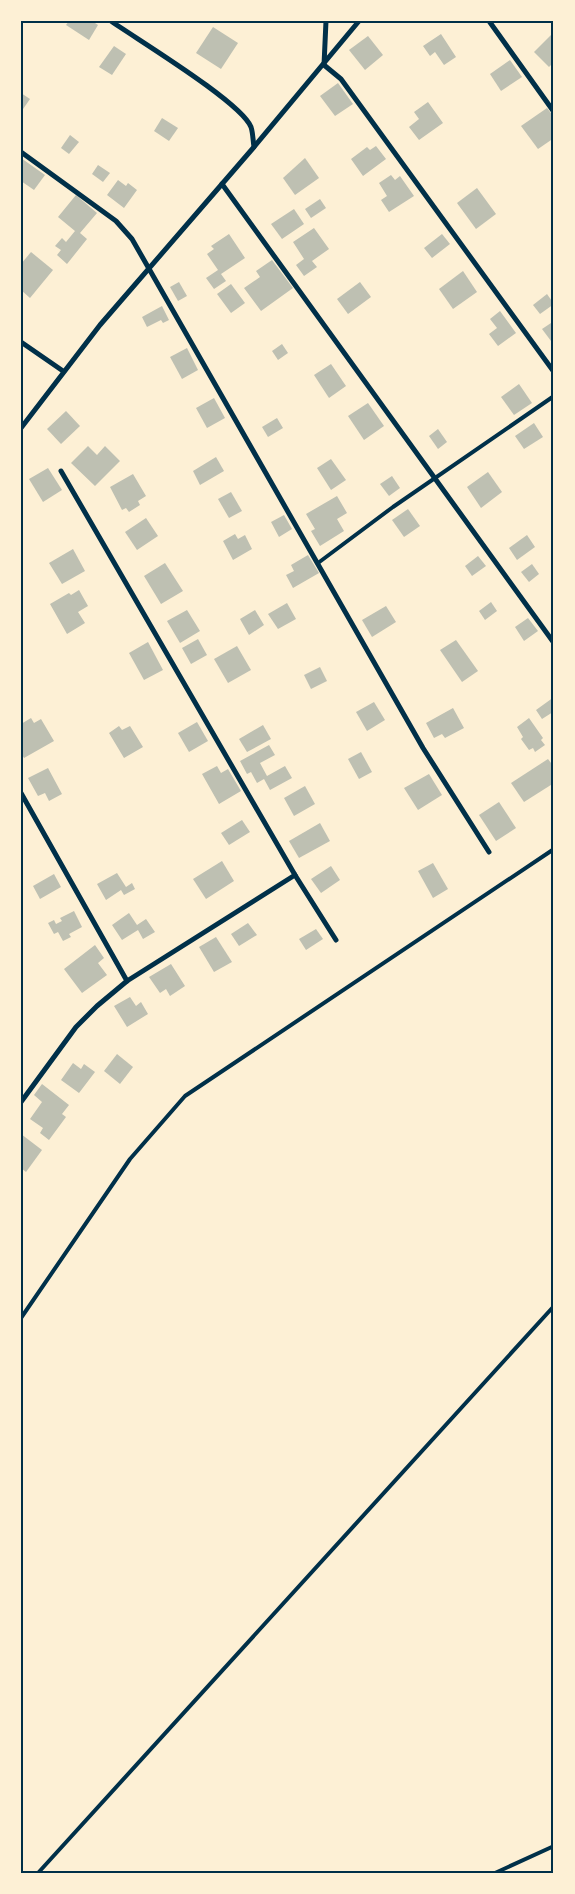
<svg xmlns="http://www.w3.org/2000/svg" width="575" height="1894" viewBox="0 0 575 1894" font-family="'Fira Sans',sans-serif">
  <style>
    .building { fill: #bec0b2 }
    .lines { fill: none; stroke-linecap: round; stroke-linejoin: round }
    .service { stroke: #003049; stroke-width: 4 }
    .minor { stroke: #003049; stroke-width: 5 }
    .neatline { fill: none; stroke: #003049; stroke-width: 2 }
  </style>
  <rect width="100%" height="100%" fill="#fdf0d5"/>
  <g class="building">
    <polygon points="69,21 92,21 98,25 89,40 66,25"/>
    <polygon points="213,27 238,43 221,69 196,53"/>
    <polygon points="441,34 456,57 444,65 435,52 430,56 423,46"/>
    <polygon points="552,34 554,62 549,67 534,52"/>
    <polygon points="368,36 383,55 365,70 349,50"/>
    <polygon points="114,46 126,54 112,75 99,67"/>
    <polygon points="510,60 522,77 501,91 490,74"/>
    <polygon points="338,83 353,104 335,116 320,96"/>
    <polygon points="21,93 30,99 21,112"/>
    <polygon points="428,102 443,123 419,140 409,127 419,119 414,112"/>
    <polygon points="547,108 554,117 554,138 538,149 521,126"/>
    <polygon points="162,118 178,128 169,141 154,131"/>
    <polygon points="70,135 79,142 69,154 61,148"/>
    <polygon points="376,146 386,159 363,176 351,159 367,147 370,150"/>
    <polygon points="21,158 45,175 34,190 21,181"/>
    <polygon points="305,158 319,178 295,195 283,178"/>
    <polygon points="98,165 110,173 103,182 92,174"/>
    <polygon points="391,175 395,180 400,176 414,196 389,212 381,200 387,196 379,183"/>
    <polygon points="118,180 126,186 128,183 137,190 124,208 107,195"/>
    <polygon points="477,188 496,214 476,229 457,203"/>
    <polygon points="76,195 97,213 80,233 87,239 67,264 57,255 61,250 55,246 62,238 66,242 75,231 58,217"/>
    <polygon points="320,199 326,208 311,218 305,209"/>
    <polygon points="294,209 304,224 282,239 271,224"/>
    <polygon points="314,228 329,249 312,261 317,267 304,276 296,265 304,259 293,242"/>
    <polygon points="229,234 245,258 221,274 226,281 214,289 206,278 218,270 207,254 214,249 211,246"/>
    <polygon points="442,234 450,244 432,258 424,248"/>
    <polygon points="31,252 53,270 30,298 21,290 21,264"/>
    <polygon points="272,260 293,288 261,311 244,288 260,277 256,271"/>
    <polygon points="463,271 477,292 453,309 439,289"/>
    <polygon points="179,282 187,296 178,301 170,287"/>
    <polygon points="360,282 371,297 348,314 337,299"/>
    <polygon points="231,284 245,303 231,313 217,294"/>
    <polygon points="547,294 554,304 540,314 533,305"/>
    <polygon points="162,306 169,320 163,323 161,320 147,327 142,317"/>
    <polygon points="500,311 516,333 498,346 489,334 497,328 490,319"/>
    <polygon points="554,321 554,345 542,329"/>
    <polygon points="282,344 288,353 278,360 272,351"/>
    <polygon points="187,348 198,370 182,379 170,357"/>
    <polygon points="331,364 346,386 329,398 314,375"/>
    <polygon points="519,384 532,403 514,415 501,397"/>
    <polygon points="214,398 225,418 207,428 196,408"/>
    <polygon points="368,403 384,426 364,440 348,416"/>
    <polygon points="66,411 80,426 61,444 47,429"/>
    <polygon points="277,418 283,428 268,437 262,427"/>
    <polygon points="534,423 543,437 524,449 515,436"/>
    <polygon points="438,429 447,442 438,449 429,436"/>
    <polygon points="88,446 97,455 105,446 120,461 95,486 71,463"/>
    <polygon points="216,457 224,471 200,485 193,471"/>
    <polygon points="331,459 346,480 331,490 317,468"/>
    <polygon points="48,468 62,490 43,502 29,479"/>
    <polygon points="488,472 502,492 481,508 467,487"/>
    <polygon points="133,474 146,496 138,501 140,505 129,512 126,508 122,510 110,487"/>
    <polygon points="392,476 400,488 389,496 380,484"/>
    <polygon points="231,492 242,511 229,518 218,499"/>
    <polygon points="337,496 347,513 337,519 344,531 320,546 311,531 315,529 306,514"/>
    <polygon points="408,509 420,526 404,537 392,520"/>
    <polygon points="284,515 292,529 279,537 271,522"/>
    <polygon points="146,518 158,536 137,550 125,532"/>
    <polygon points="235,534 238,539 245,535 252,549 233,560 223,541"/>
    <polygon points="527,535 535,547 517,560 509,548"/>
    <polygon points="73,549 85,571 62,584 49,563"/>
    <polygon points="308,555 319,573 293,588 286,575 294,571 291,565"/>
    <polygon points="478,556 486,566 472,576 465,566"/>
    <polygon points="165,563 183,591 161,604 144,576"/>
    <polygon points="532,564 539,574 529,582 521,572"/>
    <polygon points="79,590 88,606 78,612 85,623 67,634 50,604 69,593 71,595"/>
    <polygon points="491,602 497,611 485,620 479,611"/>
    <polygon points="287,603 296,619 278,629 268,614"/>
    <polygon points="386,606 396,622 372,637 362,620"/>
    <polygon points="187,610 200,631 180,643 167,621"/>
    <polygon points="255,610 264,625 249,635 240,619"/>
    <polygon points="528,618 538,631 524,641 515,627"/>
    <polygon points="198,639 207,655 191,664 182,648"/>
    <polygon points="456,640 478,671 462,682 440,650"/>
    <polygon points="148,642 163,670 144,680 129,653"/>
    <polygon points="237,646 251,670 228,683 214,659"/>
    <polygon points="320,667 327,681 311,689 304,675"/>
    <polygon points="554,697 554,713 553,712 542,719 536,710"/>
    <polygon points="374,702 385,720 367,731 356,712"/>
    <polygon points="453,708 464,728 445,738 442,734 434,738 426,723"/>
    <polygon points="31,718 34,723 41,719 54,741 24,758 21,753 21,724"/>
    <polygon points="529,718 543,738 541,740 545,745 535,752 533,748 529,750 521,739 523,737 517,727"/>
    <polygon points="197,722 208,741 189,752 178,733"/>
    <polygon points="263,725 271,739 247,752 239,739"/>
    <polygon points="119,726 122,730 130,726 143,747 124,758 109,733"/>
    <polygon points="269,745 275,755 260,763 267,776 285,766 292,778 270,790 264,779 257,783 251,772 247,774 240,761"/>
    <polygon points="361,752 372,772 359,779 348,759"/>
    <polygon points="548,759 554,767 554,783 524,802 511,783"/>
    <polygon points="217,766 221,773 228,769 241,791 219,804 202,774"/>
    <polygon points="48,768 62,794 49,801 45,793 38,796 28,778"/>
    <polygon points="429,774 442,795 418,810 404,788"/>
    <polygon points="305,786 315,804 294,816 284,798"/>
    <polygon points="499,802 516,828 496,841 479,815"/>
    <polygon points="242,820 250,832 229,845 221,833"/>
    <polygon points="320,823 330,841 299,858 289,841"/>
    <polygon points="222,861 234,881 206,899 193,879"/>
    <polygon points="433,863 448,889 433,898 418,871"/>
    <polygon points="331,866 340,880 321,893 311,879"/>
    <polygon points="117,873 126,887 132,883 135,889 124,895 121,890 106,900 97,884"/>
    <polygon points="54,874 61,887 40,899 33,886"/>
    <polygon points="74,911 82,927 69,934 71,937 63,941 58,932 54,934 48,923 54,920 56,924 62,921 60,918"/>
    <polygon points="129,913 137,925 146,919 155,932 143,939 138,930 122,940 112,925"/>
    <polygon points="248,923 257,935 239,946 231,934"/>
    <polygon points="316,929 323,939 306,950 299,939"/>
    <polygon points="216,937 232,962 214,972 199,947"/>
    <polygon points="95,945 104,958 98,963 107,975 82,993 64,969"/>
    <polygon points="171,964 185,986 170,996 166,989 160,993 149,977"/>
    <polygon points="130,997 136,1006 141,1002 148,1014 127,1027 114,1006"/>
    <polygon points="117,1054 133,1067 120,1084 104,1071"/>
    <polygon points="73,1063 81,1069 84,1064 95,1072 79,1093 61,1080"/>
    <polygon points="42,1084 69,1105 62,1114 66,1117 49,1140 40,1133 43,1128 30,1119 42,1102 34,1095"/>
    <polygon points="21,1134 42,1150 26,1172 21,1168"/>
  </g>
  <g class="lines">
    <g class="service">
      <polyline points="318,563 393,507 554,396"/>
      <polyline points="21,1318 130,1159 185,1096 554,849"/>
      <polyline points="38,1873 554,1306"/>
      <polyline points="495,1873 554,1846"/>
    </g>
    <g class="minor">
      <path d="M 111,21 C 138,40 241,102 251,127 C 253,133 253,141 254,147 L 222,184 L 554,643"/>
      <polyline points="326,21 324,65 341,79 554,372"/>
      <polyline points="489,21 554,112"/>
      <polyline points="254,147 359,21"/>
      <polyline points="21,152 116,221 132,239 423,748 489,852"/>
      <polyline points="21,342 63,371"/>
      <polyline points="21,428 100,325 222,184"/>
      <polyline points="61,471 295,875 336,940"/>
      <polyline points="21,793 127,981"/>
      <polyline points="21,1102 76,1027 97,1006 127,981 295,875"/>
    </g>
  </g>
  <rect width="575" height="1894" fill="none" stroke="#fdf0d5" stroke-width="45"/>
  <rect x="22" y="22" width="530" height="1850" class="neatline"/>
</svg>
